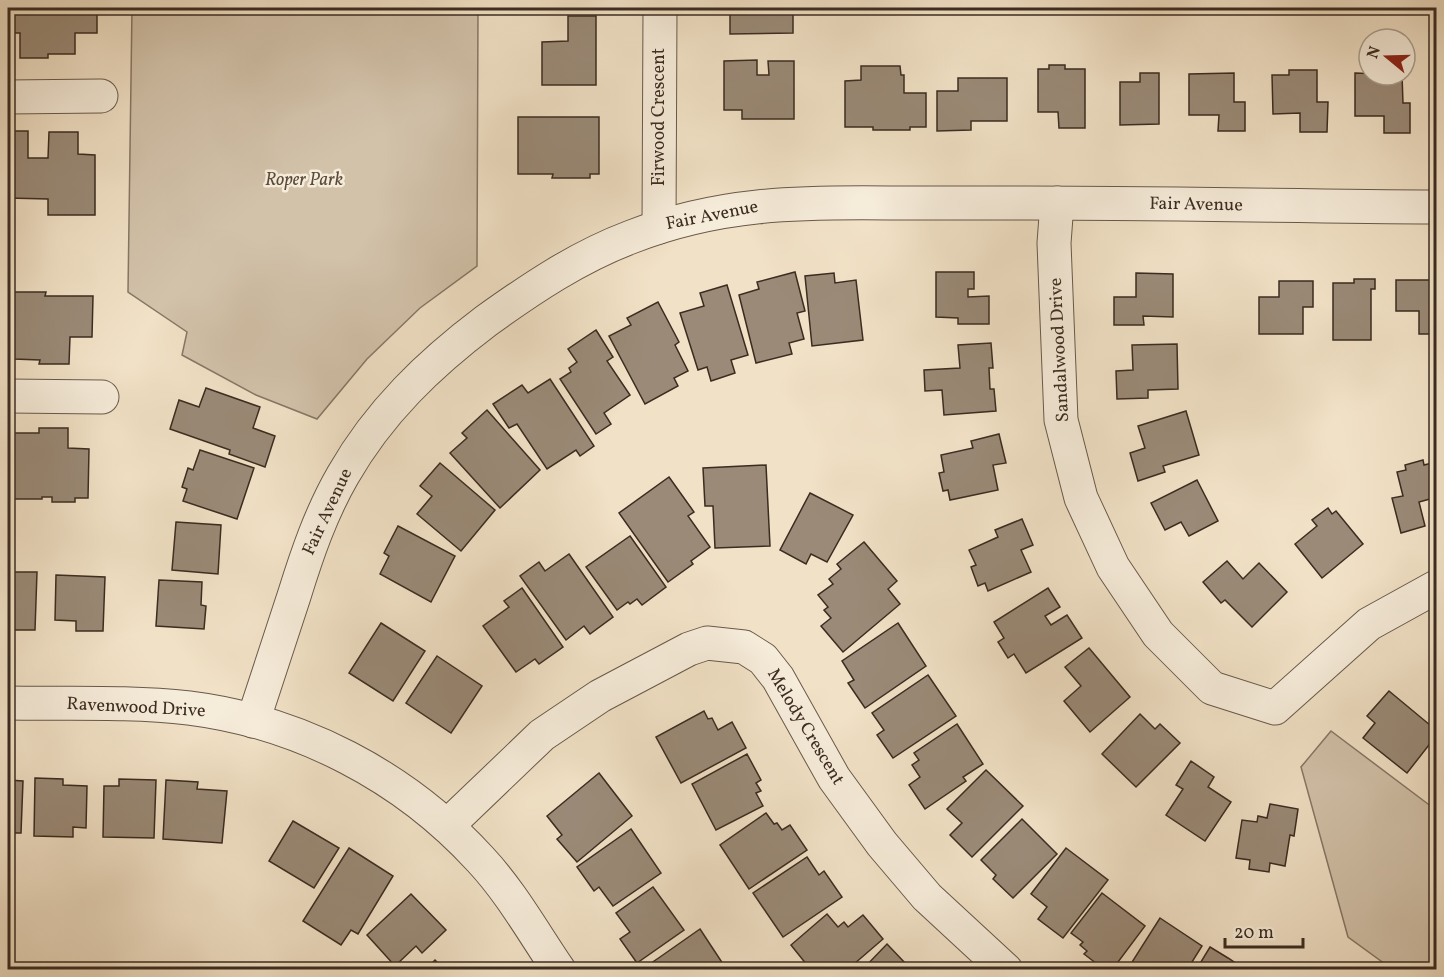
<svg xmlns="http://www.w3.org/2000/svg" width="1444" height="977" viewBox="0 0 1444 977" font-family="Vollkorn,serif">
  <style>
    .green { fill: #d2c2aa; stroke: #867766; stroke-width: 1.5 }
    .building { fill: #9a8a77; stroke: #3b2c21; stroke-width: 1.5 }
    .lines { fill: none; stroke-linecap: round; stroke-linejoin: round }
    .minor-casing { stroke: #68594a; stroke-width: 35 }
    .minor { stroke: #f6ecda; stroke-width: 33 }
    .labels { text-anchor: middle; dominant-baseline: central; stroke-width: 5; stroke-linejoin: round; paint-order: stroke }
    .street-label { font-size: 18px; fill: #3b2c21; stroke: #f6ecda }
    .park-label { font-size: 18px; font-style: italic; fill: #594a3c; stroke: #f6ecda }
  </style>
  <rect width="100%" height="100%" fill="#f1e1c6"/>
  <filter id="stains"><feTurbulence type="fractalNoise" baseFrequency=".00333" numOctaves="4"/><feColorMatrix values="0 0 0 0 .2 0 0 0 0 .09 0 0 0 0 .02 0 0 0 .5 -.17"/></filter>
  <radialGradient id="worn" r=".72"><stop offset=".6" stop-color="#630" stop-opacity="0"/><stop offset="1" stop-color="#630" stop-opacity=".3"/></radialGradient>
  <g class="green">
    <polygon points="132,8 478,8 477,266 420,308 367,359 317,419 256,395 182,355 187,332 128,292"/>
    <polygon points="1331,731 1436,810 1436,969 1392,969 1348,937 1301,767"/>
  </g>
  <g class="building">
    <polygon points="8,8 97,8 97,33 75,33 75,54 48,54 48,58 20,58 20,33 8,33"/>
    <polygon points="730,8 793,8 793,33 730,34"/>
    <polygon points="568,16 596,16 596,85 542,85 542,42 568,41"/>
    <polygon points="757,60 757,75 769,75 768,61 794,61 794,119 742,119 742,110 724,110 724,61"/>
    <polygon points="1049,65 1065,65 1065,69 1085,69 1085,128 1059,128 1058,112 1038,112 1038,69 1049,69"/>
    <polygon points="861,66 900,66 901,75 904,75 904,93 926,93 926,127 910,127 910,130 873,130 873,127 845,127 845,81 861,80"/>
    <polygon points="1289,70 1317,70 1317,102 1328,102 1327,132 1300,132 1300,113 1273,114 1272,75 1289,75"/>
    <polygon points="1140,73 1159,73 1159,124 1120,125 1120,82 1140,82"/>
    <polygon points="1234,73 1234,102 1245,102 1245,131 1218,131 1219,115 1189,115 1189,74"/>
    <polygon points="1355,73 1402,75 1403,103 1410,103 1410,133 1384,133 1384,116 1355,116"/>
    <polygon points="958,78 1007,78 1007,121 971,121 971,130 937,131 937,91 958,91"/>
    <polygon points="518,117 599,117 599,174 590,174 590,178 552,178 553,174 518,174"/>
    <polygon points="8,131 28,131 28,158 48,158 49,132 78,132 78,154 95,155 95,215 48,215 48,199 8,198"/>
    <polygon points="795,272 805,311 797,313 804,339 789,343 792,354 756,363 739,295 759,289 757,282"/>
    <polygon points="936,272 974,272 974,289 968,289 968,297 989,296 989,324 958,324 958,318 936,317"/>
    <polygon points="834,273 835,283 856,280 863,340 812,346 805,276"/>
    <polygon points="1136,273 1173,274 1173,317 1143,316 1144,325 1114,325 1114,297 1136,297"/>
    <polygon points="1354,279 1375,279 1375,289 1371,289 1371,340 1333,340 1333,283 1354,283"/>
    <polygon points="1396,280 1436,280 1436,334 1419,334 1419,311 1396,311"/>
    <polygon points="1279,281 1313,281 1313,307 1303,307 1303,334 1259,334 1259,297 1279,297"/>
    <polygon points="727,285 748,355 731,360 735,373 711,381 707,367 698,370 680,313 704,306 700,293"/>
    <polygon points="8,292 46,292 45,296 93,296 92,337 70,337 69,364 39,364 40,360 14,359 14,331 8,331"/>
    <polygon points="658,302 679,342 675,345 688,371 674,378 678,386 645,404 609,336 631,325 627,318"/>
    <polygon points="596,330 613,357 607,361 630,395 604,413 611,424 596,434 560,379 571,372 569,368 577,362 568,349"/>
    <polygon points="991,343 993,368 989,368 990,389 994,389 996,411 944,415 942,390 925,391 924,370 960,368 958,345"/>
    <polygon points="1177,344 1178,389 1148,390 1148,398 1117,399 1116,371 1133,370 1132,345"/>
    <polygon points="550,379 594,446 580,456 576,450 547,469 517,424 509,428 493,404 522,385 528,393"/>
    <polygon points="206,388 260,407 253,428 275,436 265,467 229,454 230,450 170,429 179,400 199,407"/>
    <polygon points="487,410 540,470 500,508 450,453 467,438 462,433"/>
    <polygon points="1186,411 1199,455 1163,466 1165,472 1138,481 1130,453 1145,448 1138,426"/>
    <polygon points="39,428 68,428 68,448 89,449 88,498 75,498 75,502 52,502 52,497 42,497 42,499 8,499 8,458 13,458 13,433 39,433"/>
    <polygon points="999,434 1006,463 993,465 998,490 950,500 948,490 943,491 939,473 944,472 941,455 973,448 971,441"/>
    <polygon points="200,450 254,468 237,519 183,501 187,489 182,487 188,468 193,470"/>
    <polygon points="1423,460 1424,465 1436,462 1436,504 1432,505 1430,499 1419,502 1425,526 1401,533 1392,498 1403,496 1397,472 1406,470 1405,465"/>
    <polygon points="440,463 495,510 461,551 417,514 432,496 420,486"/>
    <polygon points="766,465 770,546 715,548 713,506 705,506 703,468"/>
    <polygon points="669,477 694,512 688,516 710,547 691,561 693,564 668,582 619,513"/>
    <polygon points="1197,480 1218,521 1189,536 1181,522 1165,530 1151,503"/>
    <polygon points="810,493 853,515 827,562 811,554 806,564 780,550"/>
    <polygon points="1328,508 1332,514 1336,511 1363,544 1322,578 1295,544 1317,526 1312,520"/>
    <polygon points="1022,519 1033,545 1021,550 1031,572 988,591 985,583 978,586 971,567 976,565 969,550 998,537 995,530"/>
    <polygon points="176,522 221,525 218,574 172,570"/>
    <polygon points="398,526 455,556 431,602 380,574 389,556 384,553"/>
    <polygon points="630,536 666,587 642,605 637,599 630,604 628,602 617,610 586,567"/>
    <polygon points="864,542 897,581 888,589 900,604 843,652 821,626 831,618 824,610 828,607 818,595 833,584 829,579 841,569 837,564"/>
    <polygon points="569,554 613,617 590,634 584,626 566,640 520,576 539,562 545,571"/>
    <polygon points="1227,561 1243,579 1259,563 1287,592 1252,627 1225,600 1221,603 1203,582"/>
    <polygon points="8,572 37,572 35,630 11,630 11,615 8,615"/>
    <polygon points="56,575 105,577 103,631 76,631 76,621 55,620"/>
    <polygon points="159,580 202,582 201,605 206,606 204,629 156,626"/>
    <polygon points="522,588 563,647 539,664 535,659 516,672 483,626 509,607 504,601"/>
    <polygon points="1048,588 1060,607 1045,616 1051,625 1067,615 1082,638 1026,673 1014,654 1008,658 998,642 1004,638 994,622"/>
    <polygon points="381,623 425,651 393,701 349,673"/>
    <polygon points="898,623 926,666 865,708 848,683 854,680 842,661"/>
    <polygon points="1089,648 1130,697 1090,732 1064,701 1081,686 1065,667"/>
    <polygon points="437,656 482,686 451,733 406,703"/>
    <polygon points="928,675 956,716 893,758 877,735 884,730 872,713"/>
    <polygon points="1436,679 1436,696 1430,682"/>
    <polygon points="1389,691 1436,730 1436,736 1407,773 1363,738 1375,723 1367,716"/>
    <polygon points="704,711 708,719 712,718 718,730 732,722 746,748 681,783 656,737"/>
    <polygon points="1140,714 1155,729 1160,724 1180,743 1136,787 1102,754"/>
    <polygon points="957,724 983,764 963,777 966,781 925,809 909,785 920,777 912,765 919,760 914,753"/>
    <polygon points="747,754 761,780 756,783 761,791 756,793 763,806 716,830 692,784"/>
    <polygon points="1191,761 1214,777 1208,787 1231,802 1205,841 1166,815 1183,789 1176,785"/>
    <polygon points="986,770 1023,806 972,857 950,835 962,823 947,809"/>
    <polygon points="599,773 632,816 577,862 557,839 562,835 547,816"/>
    <polygon points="35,778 63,779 63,785 87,786 86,828 73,827 73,837 34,836"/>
    <polygon points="119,779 156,780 154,838 103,837 104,786 119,786"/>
    <polygon points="8,780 23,781 21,833 8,833"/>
    <polygon points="166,780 198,782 197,789 227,791 222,843 163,839"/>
    <polygon points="1270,804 1298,809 1294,836 1290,835 1285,866 1270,863 1269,872 1249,869 1250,860 1236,858 1242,820 1257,822 1258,816 1267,818"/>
    <polygon points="766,813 774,824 777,823 782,830 790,825 807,850 749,889 720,845"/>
    <polygon points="1022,819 1057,854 1013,898 993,879 996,875 981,860"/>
    <polygon points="293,821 339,848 314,888 269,861"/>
    <polygon points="631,829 661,873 613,906 599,887 594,891 577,867"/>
    <polygon points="349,848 393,876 358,934 351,930 341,945 303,921"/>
    <polygon points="1066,848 1108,880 1063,938 1038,919 1047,907 1031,894"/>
    <polygon points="807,857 819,875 824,871 842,897 783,937 753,893"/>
    <polygon points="653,887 684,930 637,963 620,939 630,932 616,913"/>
    <polygon points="1102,893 1145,926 1112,970 1105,970 1084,954 1087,951 1080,945 1083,942 1071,933"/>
    <polygon points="411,894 446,930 422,953 416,946 395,966 367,935"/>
    <polygon points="827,914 838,927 844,922 848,927 863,915 883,939 847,970 811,970 791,945"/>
    <polygon points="1160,918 1202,946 1187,970 1127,970"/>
    <polygon points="700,929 727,970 641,970 660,957"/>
    <polygon points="887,944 906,964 903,967 906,970 862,970"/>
    <polygon points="1210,947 1228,958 1246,970 1196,970"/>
    <polygon points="435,960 444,970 425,970"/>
  </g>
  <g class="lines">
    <g class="minor-casing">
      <g id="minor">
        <polyline points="8,97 101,96"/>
        <polyline points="1057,203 1054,243 1061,420 1081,498 1113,567 1158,634 1212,688 1275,708 1369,624 1436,587"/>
        <polyline points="659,227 660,8"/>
        <polyline points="8,396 102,397"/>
        <path d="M 8,703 C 67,704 129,701 189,708 C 300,722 404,776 480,859 C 511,892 533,932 559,970"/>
        <path d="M 253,721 C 267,679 280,638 294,596 C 307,554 321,513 343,475 C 379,412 429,364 486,321 C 532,288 578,257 631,237 C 718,203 797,202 889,203 C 935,203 982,203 1028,203 C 1164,203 1300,206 1436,207"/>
        <polyline points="447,826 542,735 600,696 689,649 707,643 744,647 763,659 778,678 834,778 882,844 927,897 1006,970"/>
      </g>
    </g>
    <use href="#minor" class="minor"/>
  </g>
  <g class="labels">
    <g class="street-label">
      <text transform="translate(659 117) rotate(-90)">Firwood Crescent</text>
      <text transform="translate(1196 205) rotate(1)">Fair Avenue</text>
      <text transform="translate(712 216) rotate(-11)">Fair Avenue</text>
      <text transform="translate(1060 350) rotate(-93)">Sandalwood Drive</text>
      <text transform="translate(328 512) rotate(-65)">Fair Avenue</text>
      <text transform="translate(136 708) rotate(3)">Ravenwood Drive</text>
      <text transform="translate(805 727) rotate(59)">Melody Crescent</text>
    </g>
    <g class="park-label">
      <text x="304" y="180">Roper Park</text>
    </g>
  </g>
  <rect width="1444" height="977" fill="none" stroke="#f1e1c6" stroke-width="30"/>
  <rect x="9" y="9" width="1426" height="959" fill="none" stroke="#3b2c21" stroke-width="3"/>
  <rect x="15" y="15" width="1414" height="947" fill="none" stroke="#3b2c21" stroke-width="1.5"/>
  <g transform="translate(1387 57) rotate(289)"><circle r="28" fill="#f6ecda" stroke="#ab9f90" stroke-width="1.5"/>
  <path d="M0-4.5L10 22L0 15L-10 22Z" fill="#8f2418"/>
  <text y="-9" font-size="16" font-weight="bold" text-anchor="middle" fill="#3b2c21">N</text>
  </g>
  <path d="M1225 938v9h78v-9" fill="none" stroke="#3b2c21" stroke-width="3"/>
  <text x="1234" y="938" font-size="18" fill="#3b2c21" stroke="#f6ecda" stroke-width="4.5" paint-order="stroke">20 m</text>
  <rect width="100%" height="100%" filter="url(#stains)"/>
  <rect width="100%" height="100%" fill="url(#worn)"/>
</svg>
